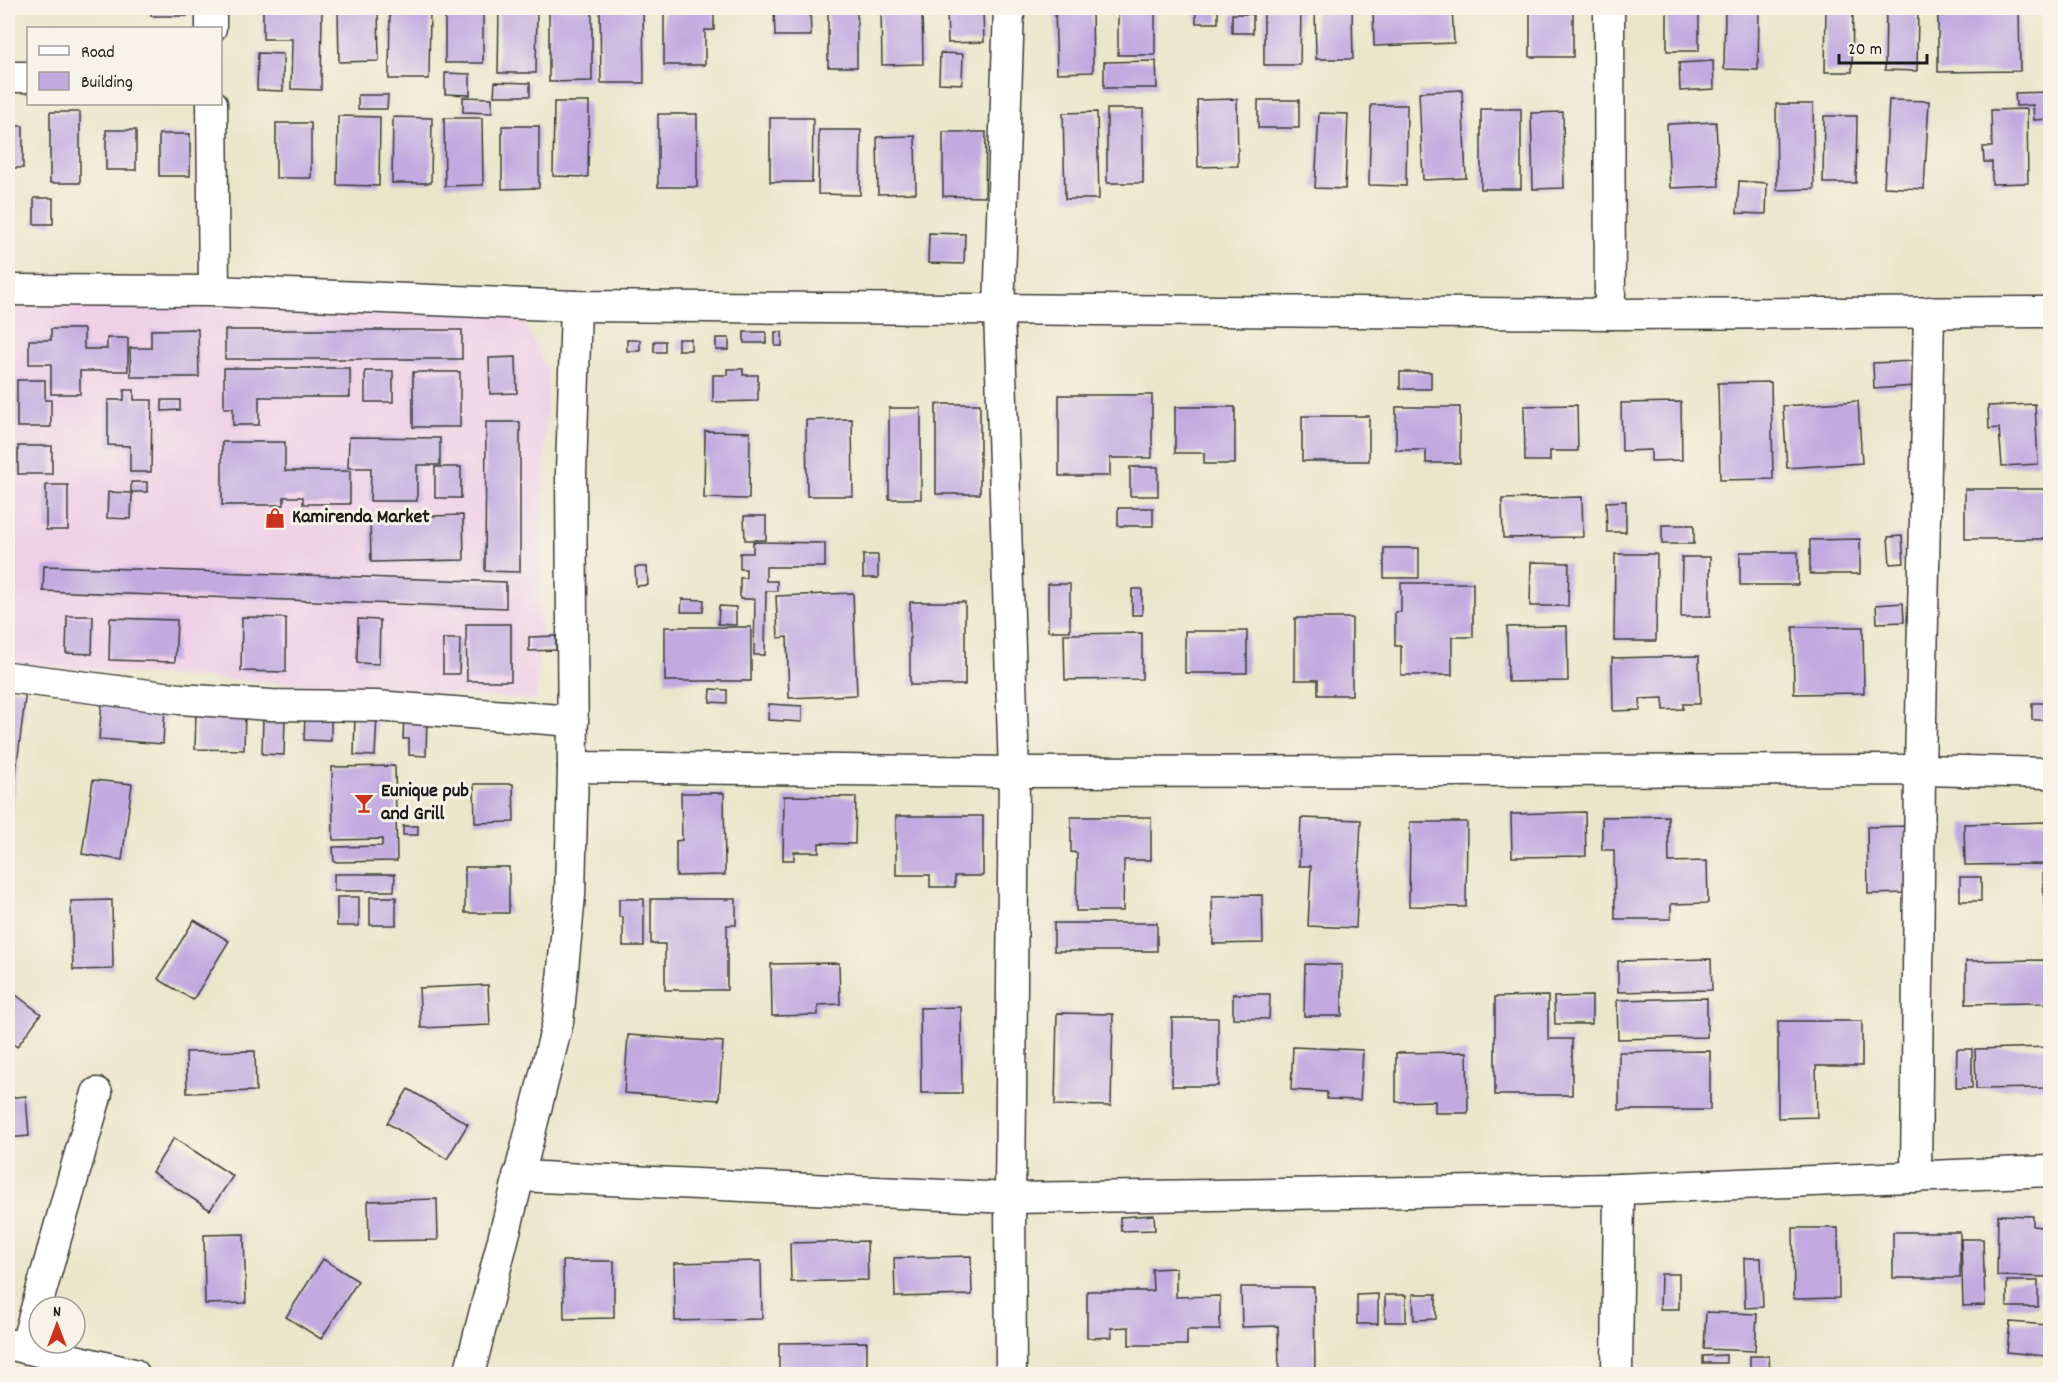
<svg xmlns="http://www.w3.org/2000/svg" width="2058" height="1382" viewBox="0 0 2058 1382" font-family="Dekko,sans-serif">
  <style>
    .built { fill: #eed0e7 }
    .building { fill: #c2aae0 }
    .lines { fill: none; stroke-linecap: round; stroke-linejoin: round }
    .minor-casing { stroke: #3b3a36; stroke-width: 33 }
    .minor { stroke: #fff; stroke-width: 30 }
    .labels { text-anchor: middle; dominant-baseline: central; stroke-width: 6; stroke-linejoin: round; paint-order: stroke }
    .poi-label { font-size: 20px; font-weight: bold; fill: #1c1c1c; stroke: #f7f3e8; text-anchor: start }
  </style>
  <rect width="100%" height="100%" fill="#f7f3e8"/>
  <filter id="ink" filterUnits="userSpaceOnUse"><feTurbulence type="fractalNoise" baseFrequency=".0167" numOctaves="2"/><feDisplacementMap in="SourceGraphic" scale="12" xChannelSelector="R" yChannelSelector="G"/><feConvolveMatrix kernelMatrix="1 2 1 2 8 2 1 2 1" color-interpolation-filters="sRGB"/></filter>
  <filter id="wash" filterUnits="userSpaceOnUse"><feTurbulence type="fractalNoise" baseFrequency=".008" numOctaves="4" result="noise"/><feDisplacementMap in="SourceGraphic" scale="24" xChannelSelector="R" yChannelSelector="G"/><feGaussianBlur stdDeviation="1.35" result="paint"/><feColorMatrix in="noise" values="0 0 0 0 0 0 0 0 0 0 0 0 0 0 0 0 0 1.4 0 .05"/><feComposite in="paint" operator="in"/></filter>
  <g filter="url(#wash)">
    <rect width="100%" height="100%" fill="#ebe6ca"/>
    <polygon class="built" points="8,301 506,311 525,323 548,371 537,700 8,665"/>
    <g id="blocks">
      <g class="building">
        <rect x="151" y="8" width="36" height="8"/>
        <polygon points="263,8 322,8 321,90 291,89 292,39 263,39"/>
        <polygon points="338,8 378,8 379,61 339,62"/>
        <polygon points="390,8 430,8 429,79 389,79"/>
        <rect x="445" y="8" width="38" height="55"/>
        <polygon points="499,8 537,8 536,73 498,73"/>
        <polygon points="549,8 592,8 592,81 549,82"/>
        <polygon points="600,8 643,8 644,83 601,83"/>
        <polygon points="664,8 714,8 714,30 705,30 705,65 664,65"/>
        <polygon points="774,8 810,8 811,36 775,36"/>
        <rect x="828" y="8" width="29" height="59"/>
        <polygon points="881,8 922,8 923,64 882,65"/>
        <polygon points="947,8 983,8 984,42 948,43"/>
        <polygon points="1055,8 1092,8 1093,72 1057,73"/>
        <rect x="1118" y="8" width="37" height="47"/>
        <rect x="1196" y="8" width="22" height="15"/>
        <polygon points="1264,8 1301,8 1300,65 1264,65"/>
        <polygon points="1315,8 1352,8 1353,59 1316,59"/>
        <polygon points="1373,8 1452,8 1454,43 1374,46"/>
        <rect x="1530" y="8" width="43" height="49"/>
        <rect x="1667" y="8" width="32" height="43"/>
        <polygon points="1725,8 1759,8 1758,70 1724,69"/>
        <polygon points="1826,8 1853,8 1852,72 1825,72"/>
        <polygon points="1886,8 1918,8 1917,71 1885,70"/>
        <polygon points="1938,8 2019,8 2020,71 1938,72"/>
        <rect x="1232" y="14" width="21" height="19"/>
        <polygon points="258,53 283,54 283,91 257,90"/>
        <polygon points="940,53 963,54 962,84 939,83"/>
        <polygon points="1156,61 1157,88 1104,88 1104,62"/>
        <polygon points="1713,61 1714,89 1680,91 1679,63"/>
        <polygon points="445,73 470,74 470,95 445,94"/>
        <polygon points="495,82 530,83 530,96 494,96"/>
        <polygon points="1462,90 1466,178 1423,180 1419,92"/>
        <polygon points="2048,92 2050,119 2034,120 2033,105 2016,106 2015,93"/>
        <polygon points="358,95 388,95 387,109 358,109"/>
        <polygon points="463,97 492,98 492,113 463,112"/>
        <polygon points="1237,99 1238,166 1198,167 1197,100"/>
        <rect x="1258" y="100" width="41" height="28"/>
        <polygon points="1889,100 1929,101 1924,189 1884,187"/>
        <polygon points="554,102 589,102 588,177 553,176"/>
        <polygon points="1776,104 1813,104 1814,189 1777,190"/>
        <polygon points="1371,105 1407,105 1406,186 1369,185"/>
        <rect x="1107" y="109" width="36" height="74"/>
        <rect x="1481" y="109" width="40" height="80"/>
        <polygon points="2027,109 2028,183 1992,184 1992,162 1984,162 1983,147 1992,147 1991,110"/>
        <rect x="50" y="112" width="30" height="71"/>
        <polygon points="1097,112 1099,199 1065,199 1063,113"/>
        <polygon points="1563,112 1564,188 1533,189 1531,113"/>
        <polygon points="1319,113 1348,114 1345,189 1315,188"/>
        <rect x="658" y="114" width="39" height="73"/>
        <polygon points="338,116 380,117 379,186 337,185"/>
        <polygon points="1824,116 1857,116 1856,183 1823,183"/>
        <polygon points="393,117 432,118 431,183 392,183"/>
        <polygon points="444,118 482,118 483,185 445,186"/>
        <polygon points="770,118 813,118 812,182 770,182"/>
        <polygon points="1716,122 1719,186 1670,188 1667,124"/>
        <rect x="276" y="123" width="35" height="55"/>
        <rect x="8" y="126" width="15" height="42"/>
        <polygon points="502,126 539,126 539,188 502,189"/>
        <rect x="106" y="130" width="30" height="40"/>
        <polygon points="819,130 861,130 860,195 818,194"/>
        <polygon points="943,132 986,132 985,197 943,196"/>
        <rect x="159" y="134" width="31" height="42"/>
        <polygon points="915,136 916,193 878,194 877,137"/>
        <polygon points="1739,181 1767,183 1766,214 1737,213"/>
        <rect x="34" y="198" width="19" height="26"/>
        <polygon points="929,233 965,234 964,264 928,263"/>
        <polygon points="51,329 84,329 84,349 107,349 107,338 128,338 128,371 80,371 80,394 51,394 51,364 29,364 29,340 51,340"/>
        <polygon points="198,329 199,377 131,377 130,348 151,348 151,330"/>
        <rect x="225" y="330" width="237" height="29"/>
        <rect x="744" y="332" width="22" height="11"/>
        <rect x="775" y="332" width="7" height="14"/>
        <rect x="716" y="338" width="13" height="12"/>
        <rect x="678" y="339" width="13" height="11"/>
        <rect x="627" y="340" width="13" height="11"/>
        <rect x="654" y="341" width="11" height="11"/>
        <polygon points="516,357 517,393 490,394 489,358"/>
        <polygon points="1913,361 1914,386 1874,389 1873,363"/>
        <polygon points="224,368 350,368 350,397 259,397 259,425 233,425 233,408 224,408"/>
        <polygon points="727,369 743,369 743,375 758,375 758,401 713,402 713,375 727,375"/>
        <rect x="365" y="371" width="28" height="31"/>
        <rect x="413" y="372" width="47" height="55"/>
        <rect x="1400" y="372" width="31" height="17"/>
        <polygon points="17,380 45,380 45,400 51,400 51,427 17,427"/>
        <polygon points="1771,382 1773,479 1720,480 1718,383"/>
        <polygon points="124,390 134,390 134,400 152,400 151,472 130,472 130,446 108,445 108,400 124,400"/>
        <polygon points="1059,395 1152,395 1152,458 1110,458 1110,476 1059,476"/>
        <polygon points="162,400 180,400 180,410 162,411"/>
        <polygon points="1858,401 1862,463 1787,468 1783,406"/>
        <polygon points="1681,402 1682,460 1651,461 1651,450 1622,451 1621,403"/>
        <rect x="936" y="404" width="44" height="90"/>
        <polygon points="2035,404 2038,464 2002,466 1999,428 1989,429 1988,406"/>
        <polygon points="1577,405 1578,451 1550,451 1550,461 1525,461 1524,406"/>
        <polygon points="1175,407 1235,407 1235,464 1204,464 1204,453 1175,453"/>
        <polygon points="1396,407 1460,407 1460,463 1426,463 1426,450 1396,450"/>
        <rect x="889" y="408" width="32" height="91"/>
        <rect x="1302" y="416" width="67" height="45"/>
        <polygon points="852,419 853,496 807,496 806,420"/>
        <polygon points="486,422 520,422 520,572 485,571"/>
        <polygon points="705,431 750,432 749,499 704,498"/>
        <polygon points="349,437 440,438 440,465 417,465 417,501 370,501 371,468 348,468"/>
        <polygon points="222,442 285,442 285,471 350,471 350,504 303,504 303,497 284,497 284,505 222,505"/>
        <rect x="18" y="446" width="34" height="28"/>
        <rect x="435" y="467" width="26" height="31"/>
        <rect x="1130" y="467" width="28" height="29"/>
        <rect x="131" y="482" width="16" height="10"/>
        <rect x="46" y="485" width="22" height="45"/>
        <rect x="1965" y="489" width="85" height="50"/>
        <polygon points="108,492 132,493 131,519 107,518"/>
        <polygon points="1582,497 1583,537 1503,538 1502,499"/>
        <polygon points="1626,501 1626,532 1607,532 1606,502"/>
        <rect x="1118" y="508" width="35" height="18"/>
        <polygon points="463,515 464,560 371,562 370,518"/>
        <polygon points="744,516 766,516 766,540 745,540"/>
        <rect x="1662" y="525" width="32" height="19"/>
        <polygon points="1902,536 1904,563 1890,564 1888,537"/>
        <polygon points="1860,539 1860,574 1810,574 1810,540"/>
        <polygon points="753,542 825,543 825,567 766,567 766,581 777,581 777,591 766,591 765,655 754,655 755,599 740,599 740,578 746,578 746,569 740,569 740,553 753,553"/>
        <rect x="1384" y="548" width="35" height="30"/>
        <rect x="1740" y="552" width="58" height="33"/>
        <polygon points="1615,554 1657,554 1656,641 1614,641"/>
        <rect x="863" y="555" width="15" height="23"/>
        <polygon points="1682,557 1710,557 1710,617 1681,617"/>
        <polygon points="1531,562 1569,563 1568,606 1530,606"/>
        <polygon points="44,566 506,582 506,608 43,591"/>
        <polygon points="635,567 647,567 648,585 636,586"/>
        <polygon points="1401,583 1473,583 1473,637 1452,637 1452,675 1401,675 1401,646 1395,646 1395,612 1401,612"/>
        <rect x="1048" y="584" width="22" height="47"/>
        <rect x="1132" y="589" width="10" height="26"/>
        <polygon points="853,593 857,695 789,698 787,637 778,638 776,596"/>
        <polygon points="682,599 704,600 703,612 681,612"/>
        <rect x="910" y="602" width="55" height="83"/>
        <polygon points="1903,603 1904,622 1877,623 1876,605"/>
        <polygon points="719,606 736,607 736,625 718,624"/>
        <polygon points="67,616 93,616 92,654 66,653"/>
        <polygon points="242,617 286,618 286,672 241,671"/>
        <polygon points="110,618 177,620 175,662 109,660"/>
        <polygon points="1295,618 1352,618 1352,695 1318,695 1318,680 1295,680"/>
        <polygon points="358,619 380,620 379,664 357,663"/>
        <polygon points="466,624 511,624 511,681 467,681"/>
        <polygon points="1567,626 1568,681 1508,682 1507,627"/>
        <rect x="665" y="627" width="86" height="54"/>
        <polygon points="1793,627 1863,627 1864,693 1794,694"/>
        <rect x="1185" y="631" width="62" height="42"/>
        <polygon points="1142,633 1142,679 1065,680 1064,634"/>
        <polygon points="556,636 556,650 529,651 529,637"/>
        <polygon points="443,639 460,639 459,674 443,674"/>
        <polygon points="1699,656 1700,704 1683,704 1683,709 1664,710 1663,698 1640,699 1640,710 1613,711 1612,658"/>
        <polygon points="8,688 26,690 9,831 8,831"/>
        <polygon points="711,689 727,690 727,703 710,702"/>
        <polygon points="102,700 165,705 163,744 99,739"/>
        <rect x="2032" y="703" width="18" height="17"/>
        <polygon points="769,704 802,706 802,722 768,720"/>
        <polygon points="196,710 245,711 244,750 195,749"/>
        <polygon points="404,714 427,714 426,756 409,755 409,739 403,739"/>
        <polygon points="305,715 331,715 331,741 304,740"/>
        <polygon points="355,715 377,715 375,756 354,755"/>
        <polygon points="263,717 285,717 284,755 262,754"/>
        <polygon points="395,766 397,861 334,862 333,847 382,846 382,839 333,840 332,767"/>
        <polygon points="93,780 132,784 122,860 82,854"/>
        <polygon points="474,784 513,784 514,822 475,823"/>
        <polygon points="681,793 724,793 725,875 676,876 676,841 682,840"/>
        <polygon points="784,796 856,797 855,844 819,843 819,852 794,852 794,860 783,860"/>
        <polygon points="1585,812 1586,856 1512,857 1511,814"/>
        <polygon points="896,816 983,816 983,876 955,876 955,887 930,887 930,875 896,875"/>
        <polygon points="1668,816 1669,862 1707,861 1708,903 1671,904 1671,919 1615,919 1614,850 1602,850 1602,817"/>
        <polygon points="1071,817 1151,817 1151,860 1124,860 1123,911 1076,911 1077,853 1071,852"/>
        <polygon points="1301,818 1361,820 1356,928 1308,926 1311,866 1299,866"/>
        <polygon points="1410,822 1467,822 1466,907 1409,906"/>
        <polygon points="2050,822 2050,864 1965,865 1964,824"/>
        <rect x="403" y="826" width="15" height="9"/>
        <polygon points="1908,826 1909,893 1868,894 1867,827"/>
        <rect x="465" y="867" width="44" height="46"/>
        <polygon points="2043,871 2050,871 2050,905 2044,905"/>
        <polygon points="334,874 395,874 394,891 334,891"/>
        <rect x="1960" y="877" width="21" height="24"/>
        <polygon points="1262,895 1263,943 1213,944 1212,896"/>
        <rect x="337" y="897" width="22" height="29"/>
        <rect x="370" y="897" width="26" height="28"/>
        <polygon points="619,899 644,899 644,946 623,946 623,917 619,917"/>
        <polygon points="651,899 736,899 736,925 727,925 727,990 665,990 665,944 651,944"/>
        <polygon points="112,900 113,969 73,970 71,901"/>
        <polygon points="194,920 229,941 193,1000 158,979"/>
        <rect x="1054" y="923" width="103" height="28"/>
        <polygon points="1711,959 1712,990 1618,992 1618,961"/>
        <polygon points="2050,960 2050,1003 1966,1004 1966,961"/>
        <polygon points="839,963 840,1004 818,1005 818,1015 772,1016 771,964"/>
        <polygon points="1305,964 1342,965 1342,1016 1304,1016"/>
        <polygon points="488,985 490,1025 421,1028 419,988"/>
        <polygon points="8,989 41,1014 17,1047 8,1040"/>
        <polygon points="1233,994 1270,994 1269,1019 1233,1018"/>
        <polygon points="1548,996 1548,1039 1572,1039 1572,1095 1495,1095 1495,997"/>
        <polygon points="1592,996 1592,1024 1555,1024 1554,997"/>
        <polygon points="1707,998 1707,1037 1618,1039 1617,1000"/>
        <polygon points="961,1007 962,1093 921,1093 920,1008"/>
        <polygon points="1057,1013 1113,1014 1111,1106 1055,1105"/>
        <rect x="1172" y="1018" width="46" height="68"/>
        <polygon points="1778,1021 1862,1021 1862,1066 1816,1066 1817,1117 1778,1118"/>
        <polygon points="628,1035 723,1042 719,1100 624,1093"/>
        <polygon points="1293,1047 1363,1050 1360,1100 1327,1099 1327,1092 1291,1090"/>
        <polygon points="2050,1047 2050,1088 1976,1089 1975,1049"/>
        <polygon points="1957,1049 1972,1049 1972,1088 1956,1088"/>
        <polygon points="255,1051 256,1091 187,1093 186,1052"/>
        <polygon points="1710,1051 1710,1110 1619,1110 1619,1052"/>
        <polygon points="1467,1052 1468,1113 1435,1113 1435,1101 1396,1102 1396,1053"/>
        <polygon points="408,1089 468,1124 447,1159 387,1123"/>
        <polygon points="26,1096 29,1136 8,1138 8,1098"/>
        <polygon points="174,1138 233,1176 210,1210 152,1172"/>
        <polygon points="437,1199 438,1240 369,1241 368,1201"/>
        <polygon points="1154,1215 1155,1230 1121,1231 1120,1217"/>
        <polygon points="1998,1215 2033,1216 2033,1226 2050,1228 2050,1277 1997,1276"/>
        <polygon points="1793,1228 1838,1228 1839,1298 1794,1299"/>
        <rect x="1893" y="1232" width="67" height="46"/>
        <polygon points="244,1234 246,1303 205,1304 204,1235"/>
        <polygon points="1961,1239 1983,1239 1985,1305 1963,1306"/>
        <polygon points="867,1241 868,1280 791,1282 790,1243"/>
        <polygon points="971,1256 972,1295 895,1297 894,1258"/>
        <polygon points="1744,1258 1761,1258 1763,1307 1745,1308"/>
        <polygon points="323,1259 358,1281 321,1339 286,1317"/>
        <polygon points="563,1261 614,1261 614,1318 564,1319"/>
        <polygon points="761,1261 762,1319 675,1321 674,1263"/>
        <polygon points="1176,1268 1176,1297 1220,1296 1220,1330 1187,1330 1187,1345 1129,1345 1129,1327 1111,1328 1112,1337 1087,1338 1087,1291 1153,1291 1152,1269"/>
        <polygon points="1661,1274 1679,1274 1679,1309 1660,1309"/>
        <rect x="2007" y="1281" width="31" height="26"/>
        <polygon points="1241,1287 1314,1287 1315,1374 1279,1374 1278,1326 1242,1327"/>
        <polygon points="1378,1294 1378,1324 1357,1324 1357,1295"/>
        <polygon points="1413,1294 1436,1294 1436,1319 1414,1320"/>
        <rect x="1385" y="1295" width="21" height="27"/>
        <polygon points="1706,1312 1757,1314 1755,1351 1704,1349"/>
        <polygon points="2010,1322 2047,1325 2045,1356 2007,1352"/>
        <polygon points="867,1342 867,1374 779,1374 779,1343"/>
        <polygon points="1726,1355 1726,1363 1703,1363 1703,1356"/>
        <polygon points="1750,1356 1769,1356 1770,1374 1750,1374"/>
      </g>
    </g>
  </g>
  <g filter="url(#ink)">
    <use href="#blocks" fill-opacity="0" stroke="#3b3a36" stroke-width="1.5"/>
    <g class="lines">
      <g class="minor-casing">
        <g id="minor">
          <polyline points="211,8 211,28"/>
          <polyline points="1009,8 999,310 1014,772 1010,1198 1011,1374"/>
          <polyline points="1609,8 1610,314"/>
          <polyline points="8,77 28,77"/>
          <polyline points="212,104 214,291"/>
          <polyline points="8,290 214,291 576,306 1610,314 2050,312"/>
          <polyline points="8,677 180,699 271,705 376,706 573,721"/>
          <polyline points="573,767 1014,772 1920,770 2050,773"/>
          <polyline points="518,1176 1010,1198 1619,1189 2050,1171"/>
          <polyline points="1916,1177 1920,770 1929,312"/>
          <polyline points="8,1344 134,1374"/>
          <polyline points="25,1348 97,1093"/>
          <polyline points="469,1374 558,1022 570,895 573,767 571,473 576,306"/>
          <polyline points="1617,1374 1619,1189"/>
        </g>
      </g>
      <use href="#minor" class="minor"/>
    </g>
  </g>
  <defs>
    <g id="shop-bare" transform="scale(1.62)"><path d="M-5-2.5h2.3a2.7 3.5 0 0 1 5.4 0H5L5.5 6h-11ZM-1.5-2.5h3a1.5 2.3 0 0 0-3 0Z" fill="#c8321e" stroke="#f7f3e8" stroke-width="2.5" paint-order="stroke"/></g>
    <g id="bar-bare" transform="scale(1.62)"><path d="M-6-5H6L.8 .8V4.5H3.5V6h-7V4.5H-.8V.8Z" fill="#c8321e" stroke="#f7f3e8" stroke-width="2.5" paint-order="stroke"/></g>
  </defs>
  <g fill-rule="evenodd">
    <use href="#shop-bare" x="275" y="518"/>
    <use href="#bar-bare" x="364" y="803"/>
  </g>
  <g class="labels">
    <g class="poi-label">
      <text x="292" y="518">Kamirenda Market</text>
      <text x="381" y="792">Eunique pub<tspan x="381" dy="23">and Grill</tspan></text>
    </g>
  </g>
  <rect width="2058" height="1382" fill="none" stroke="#f7f3e8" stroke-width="30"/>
  <rect x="27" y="27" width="195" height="78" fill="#f7f3e8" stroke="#9f9d96" stroke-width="1.5"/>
  <rect x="39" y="46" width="30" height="9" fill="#ffffff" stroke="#9f9d96" stroke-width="1.5"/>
  <text x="81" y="57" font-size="18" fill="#1c1c1c">Road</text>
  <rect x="39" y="72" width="30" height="18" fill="#c2aae0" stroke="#9f9d96" stroke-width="1.5"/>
  <text x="81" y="87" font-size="18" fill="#1c1c1c">Building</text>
  <g transform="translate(57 1325)"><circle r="28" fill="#f7f3e8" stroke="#9f9d96" stroke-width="1.5"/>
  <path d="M0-4.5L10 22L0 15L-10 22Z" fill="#c8321e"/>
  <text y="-9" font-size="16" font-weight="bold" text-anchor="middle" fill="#1c1c1c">N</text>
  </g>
  <path d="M1839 54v9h88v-9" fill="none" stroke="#1c1c1c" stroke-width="3"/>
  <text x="1848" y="54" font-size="18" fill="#1c1c1c" stroke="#f7f3e8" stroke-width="4.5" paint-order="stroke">20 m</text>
</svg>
